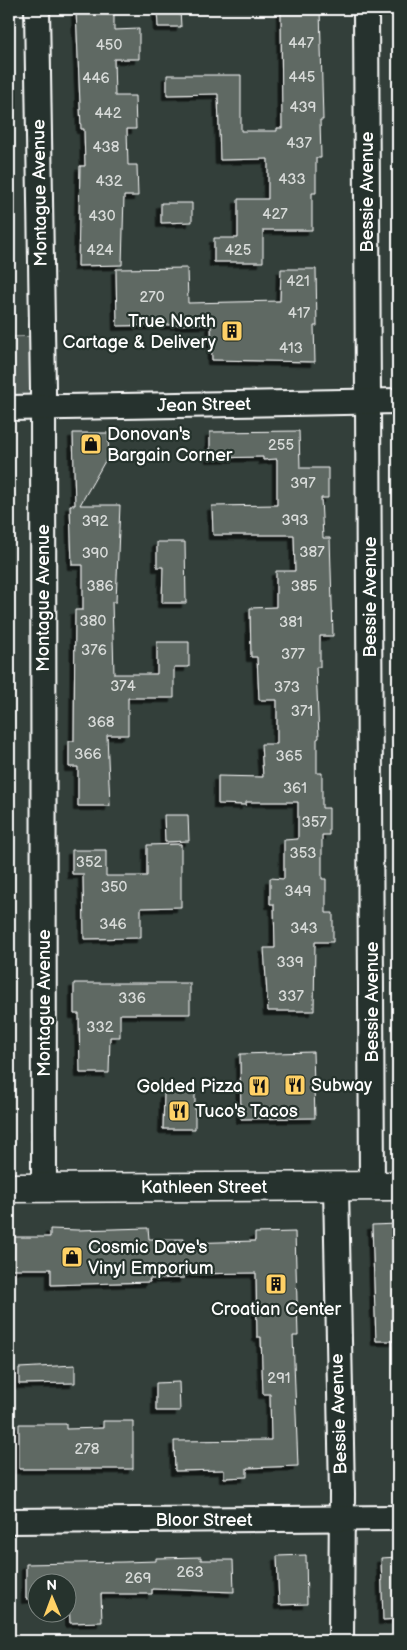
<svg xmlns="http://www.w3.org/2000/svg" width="407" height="1650" viewBox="0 0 407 1650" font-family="'Balsamiq Sans',sans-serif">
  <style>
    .green { fill: #4d5853; stroke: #a6aca9 }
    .building { fill: #5f6964; stroke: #fff; filter: url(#shadow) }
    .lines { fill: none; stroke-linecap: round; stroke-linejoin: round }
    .minor-casing { stroke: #fff; stroke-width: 28 }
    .tertiary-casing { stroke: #fff; stroke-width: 31 }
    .minor { stroke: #26332d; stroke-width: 24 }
    .tertiary { stroke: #26332d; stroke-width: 28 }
    .labels { text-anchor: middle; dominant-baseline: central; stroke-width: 4.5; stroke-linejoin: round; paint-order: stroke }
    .number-label { font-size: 15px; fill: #d7dad8 }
    .street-label { font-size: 18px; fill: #fff; stroke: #26332d }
    .poi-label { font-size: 18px; fill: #fff; stroke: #26332d; text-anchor: start }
  </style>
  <defs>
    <filter id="shadow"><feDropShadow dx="-4.5" dy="4.5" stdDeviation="0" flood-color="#0009"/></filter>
  </defs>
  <rect width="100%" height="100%" fill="#333f3a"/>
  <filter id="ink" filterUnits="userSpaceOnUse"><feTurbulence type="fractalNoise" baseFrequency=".02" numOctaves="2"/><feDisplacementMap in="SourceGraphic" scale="10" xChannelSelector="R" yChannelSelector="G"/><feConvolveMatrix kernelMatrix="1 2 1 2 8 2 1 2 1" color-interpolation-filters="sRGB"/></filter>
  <g filter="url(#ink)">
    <polygon class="green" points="40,336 41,409 9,409 9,337"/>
    <g class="building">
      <polygon points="76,9 114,9 114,30 139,29 139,59 114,59 115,96 135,96 136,129 127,129 128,165 137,165 138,196 124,196 122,265 78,266 80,166 85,166 84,129 81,129"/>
      <polygon points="157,9 180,9 181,27 158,27"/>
      <polygon points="281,9 320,9 323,120 320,120 321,158 316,158 316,193 312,193 312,230 263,230 263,262 214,262 214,238 238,238 238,199 268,199 268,159 220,160 218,94 167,95 167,75 241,75 241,131 277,131 277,128 282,128"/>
      <polygon points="161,203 192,203 192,222 161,223"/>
      <polygon points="187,268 188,303 280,301 281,269 316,269 317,326 314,326 315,362 212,360 211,324 117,326 116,269"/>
      <polygon points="299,431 300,468 328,468 328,498 321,498 323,538 330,538 333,636 320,636 320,667 316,667 319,738 317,739 317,773 322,773 322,808 329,808 329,835 322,835 322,879 326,879 326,913 333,913 333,942 315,942 314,1011 268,1011 264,948 275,948 274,904 270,904 270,878 284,879 284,840 298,839 298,802 246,802 246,805 218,804 218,776 263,777 261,744 277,744 277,700 259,700 257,657 251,657 250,608 276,607 276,571 295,571 294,535 213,535 212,506 277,505 277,459 263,460 263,457 210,458 210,432"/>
      <polygon points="73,433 108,433 109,454 80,505 120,505 116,602 112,602 114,674 157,674 157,642 189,642 189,667 174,667 174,698 128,698 128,735 107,735 110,806 78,806 78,767 69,767 69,741 74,741 75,610 83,610 83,565 72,565 71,537 70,505 75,505"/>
      <polygon points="157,542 185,542 186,603 162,603 163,567 157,567"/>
      <polygon points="164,815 188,815 189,841 165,842"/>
      <polygon points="181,844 181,907 141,908 141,938 84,939 83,874 72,874 72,850 106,850 106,876 147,876 147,845"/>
      <polygon points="74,983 190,983 190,1014 120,1014 120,1037 110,1037 109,1073 80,1073 79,1014 74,1014"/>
      <polygon points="313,1052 315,1118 241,1119 240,1054"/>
      <polygon points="195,1092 195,1129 163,1129 164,1093"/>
      <polygon points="398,1224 398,1341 376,1341 372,1225"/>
      <polygon points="148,1228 149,1239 184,1239 184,1243 255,1241 255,1233 295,1232 298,1336 293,1336 298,1466 247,1468 247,1477 224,1478 224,1470 175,1471 174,1441 271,1440 270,1394 263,1394 261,1337 257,1337 256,1273 184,1274 184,1278 149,1279 150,1282 51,1285 51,1269 9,1269 9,1237 50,1237 50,1229 78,1230"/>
      <polygon points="75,1365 75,1383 19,1384 19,1368"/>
      <polygon points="179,1382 180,1411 156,1411 156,1383"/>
      <polygon points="103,1421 133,1421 133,1469 19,1469 19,1424 66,1424 66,1429 103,1428"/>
      <polygon points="306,1555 307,1604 279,1605 277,1556"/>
      <polygon points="201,1557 201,1560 233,1560 234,1592 152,1589 152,1594 101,1594 102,1622 70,1623 68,1582 38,1582 38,1598 26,1599 26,1564 124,1562 156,1561 156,1558"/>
      <polygon points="398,1557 398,1619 383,1620 381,1558"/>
    </g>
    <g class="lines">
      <g class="minor-casing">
        <g id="minor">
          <polyline points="37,9 43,389 44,1187"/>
          <polyline points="366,9 372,1186"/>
          <polyline points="9,408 398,401"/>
          <polyline points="336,1187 342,1494 341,1641"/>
          <polyline points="9,1521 398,1518"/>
        </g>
      </g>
      <g class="tertiary-casing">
        <polyline id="tertiary" points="9,1188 398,1186"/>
      </g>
      <use href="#minor" class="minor"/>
      <use href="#tertiary" class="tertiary"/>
    </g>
  </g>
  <defs>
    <g id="building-square" transform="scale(1.125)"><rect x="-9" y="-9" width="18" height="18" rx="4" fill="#ffd166" stroke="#26332d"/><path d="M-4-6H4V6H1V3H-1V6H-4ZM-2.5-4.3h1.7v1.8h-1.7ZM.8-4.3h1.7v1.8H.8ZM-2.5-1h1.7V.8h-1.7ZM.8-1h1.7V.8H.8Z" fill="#111"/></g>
    <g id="shop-square" transform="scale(1.125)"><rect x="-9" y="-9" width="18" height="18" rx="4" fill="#ffd166" stroke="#26332d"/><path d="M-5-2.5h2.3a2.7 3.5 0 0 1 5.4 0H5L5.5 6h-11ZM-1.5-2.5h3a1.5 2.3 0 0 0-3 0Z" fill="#111"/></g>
    <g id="restaurant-square" transform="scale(1.125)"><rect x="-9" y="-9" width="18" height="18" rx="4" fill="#ffd166" stroke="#26332d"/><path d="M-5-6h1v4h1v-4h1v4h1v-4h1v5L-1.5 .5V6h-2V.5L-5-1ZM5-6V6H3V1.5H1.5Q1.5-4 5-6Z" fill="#111"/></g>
  </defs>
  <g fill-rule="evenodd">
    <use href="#building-square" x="232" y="331"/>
    <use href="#shop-square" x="91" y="444"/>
    <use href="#restaurant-square" x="295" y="1085"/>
    <use href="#restaurant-square" x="259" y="1086"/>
    <use href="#restaurant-square" x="179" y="1111"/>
    <use href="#shop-square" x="72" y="1257"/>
    <use href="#building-square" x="276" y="1284"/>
  </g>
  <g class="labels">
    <g class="number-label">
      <text x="301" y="43">447</text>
      <text x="109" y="45">450</text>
      <text x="302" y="77">445</text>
      <text x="96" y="78">446</text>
      <text x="303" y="107">439</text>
      <text x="108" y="113">442</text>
      <text x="299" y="143">437</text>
      <text x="106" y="147">438</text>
      <text x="292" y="179">433</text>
      <text x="109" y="181">432</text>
      <text x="275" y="214">427</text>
      <text x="102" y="216">430</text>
      <text x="100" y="250">424</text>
      <text x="238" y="250">425</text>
      <text x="298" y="281">421</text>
      <text x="152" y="297">270</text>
      <text x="299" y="313">417</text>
      <text x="291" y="348">413</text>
      <text x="281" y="445">255</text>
      <text x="303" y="483">397</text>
      <text x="295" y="520">393</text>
      <text x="95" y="521">392</text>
      <text x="312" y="552">387</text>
      <text x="95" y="553">390</text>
      <text x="100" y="586">386</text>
      <text x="304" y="586">385</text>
      <text x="93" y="621">380</text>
      <text x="291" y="622">381</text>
      <text x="94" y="650">376</text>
      <text x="293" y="654">377</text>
      <text x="123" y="686">374</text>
      <text x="287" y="687">373</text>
      <text x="302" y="711">371</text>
      <text x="101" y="722">368</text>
      <text x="88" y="754">366</text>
      <text x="289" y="756">365</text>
      <text x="295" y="788">361</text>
      <text x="314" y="822">357</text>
      <text x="303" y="853">353</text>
      <text x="89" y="862">352</text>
      <text x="114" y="887">350</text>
      <text x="298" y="891">349</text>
      <text x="113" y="924">346</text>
      <text x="304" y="928">343</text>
      <text x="290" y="962">339</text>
      <text x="291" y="996">337</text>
      <text x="132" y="998">336</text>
      <text x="100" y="1027">332</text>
      <text x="279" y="1378">291</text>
      <text x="87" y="1449">278</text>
      <text x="190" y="1572">263</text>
      <text x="138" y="1578">269</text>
    </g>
    <g class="street-label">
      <text transform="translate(367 192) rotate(-90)">Bessie Avenue</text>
      <text transform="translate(40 193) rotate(-91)">Montague Avenue</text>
      <text transform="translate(204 405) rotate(-1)">Jean Street</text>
      <text transform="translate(370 597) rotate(-90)">Bessie Avenue</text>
      <text transform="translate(43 598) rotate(-90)">Montague Avenue</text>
      <text transform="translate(372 1002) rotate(-90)">Bessie Avenue</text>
      <text transform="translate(44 1003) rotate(-90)">Montague Avenue</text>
      <text x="204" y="1187">Kathleen Street</text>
      <text transform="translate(339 1414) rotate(-92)">Bessie Avenue</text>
      <text x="204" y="1520">Bloor Street</text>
    </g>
    <g class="poi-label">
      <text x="216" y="321" text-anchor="end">True North<tspan x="216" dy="21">Cartage &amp; Delivery</tspan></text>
      <text x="107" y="434">Donovan's<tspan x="107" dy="21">Bargain Corner</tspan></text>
      <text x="311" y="1085">Subway</text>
      <text x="243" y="1086" text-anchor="end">Golded Pizza</text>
      <text x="195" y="1111">Tuco's Tacos</text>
      <text x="88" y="1247">Cosmic Dave's<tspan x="88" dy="21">Vinyl Emporium</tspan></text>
      <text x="276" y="1309" text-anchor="middle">Croatian Center</text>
    </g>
  </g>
  <rect width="407" height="1650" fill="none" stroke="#26332d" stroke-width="30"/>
  <rect x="15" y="15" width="377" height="1620" fill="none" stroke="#fff" stroke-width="2" filter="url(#ink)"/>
  <g transform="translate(52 1598) rotate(359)"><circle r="24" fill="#26332d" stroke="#7d8581"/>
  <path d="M0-4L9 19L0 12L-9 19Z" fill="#ffd166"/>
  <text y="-8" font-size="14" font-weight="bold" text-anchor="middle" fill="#ffffff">N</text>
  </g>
</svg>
